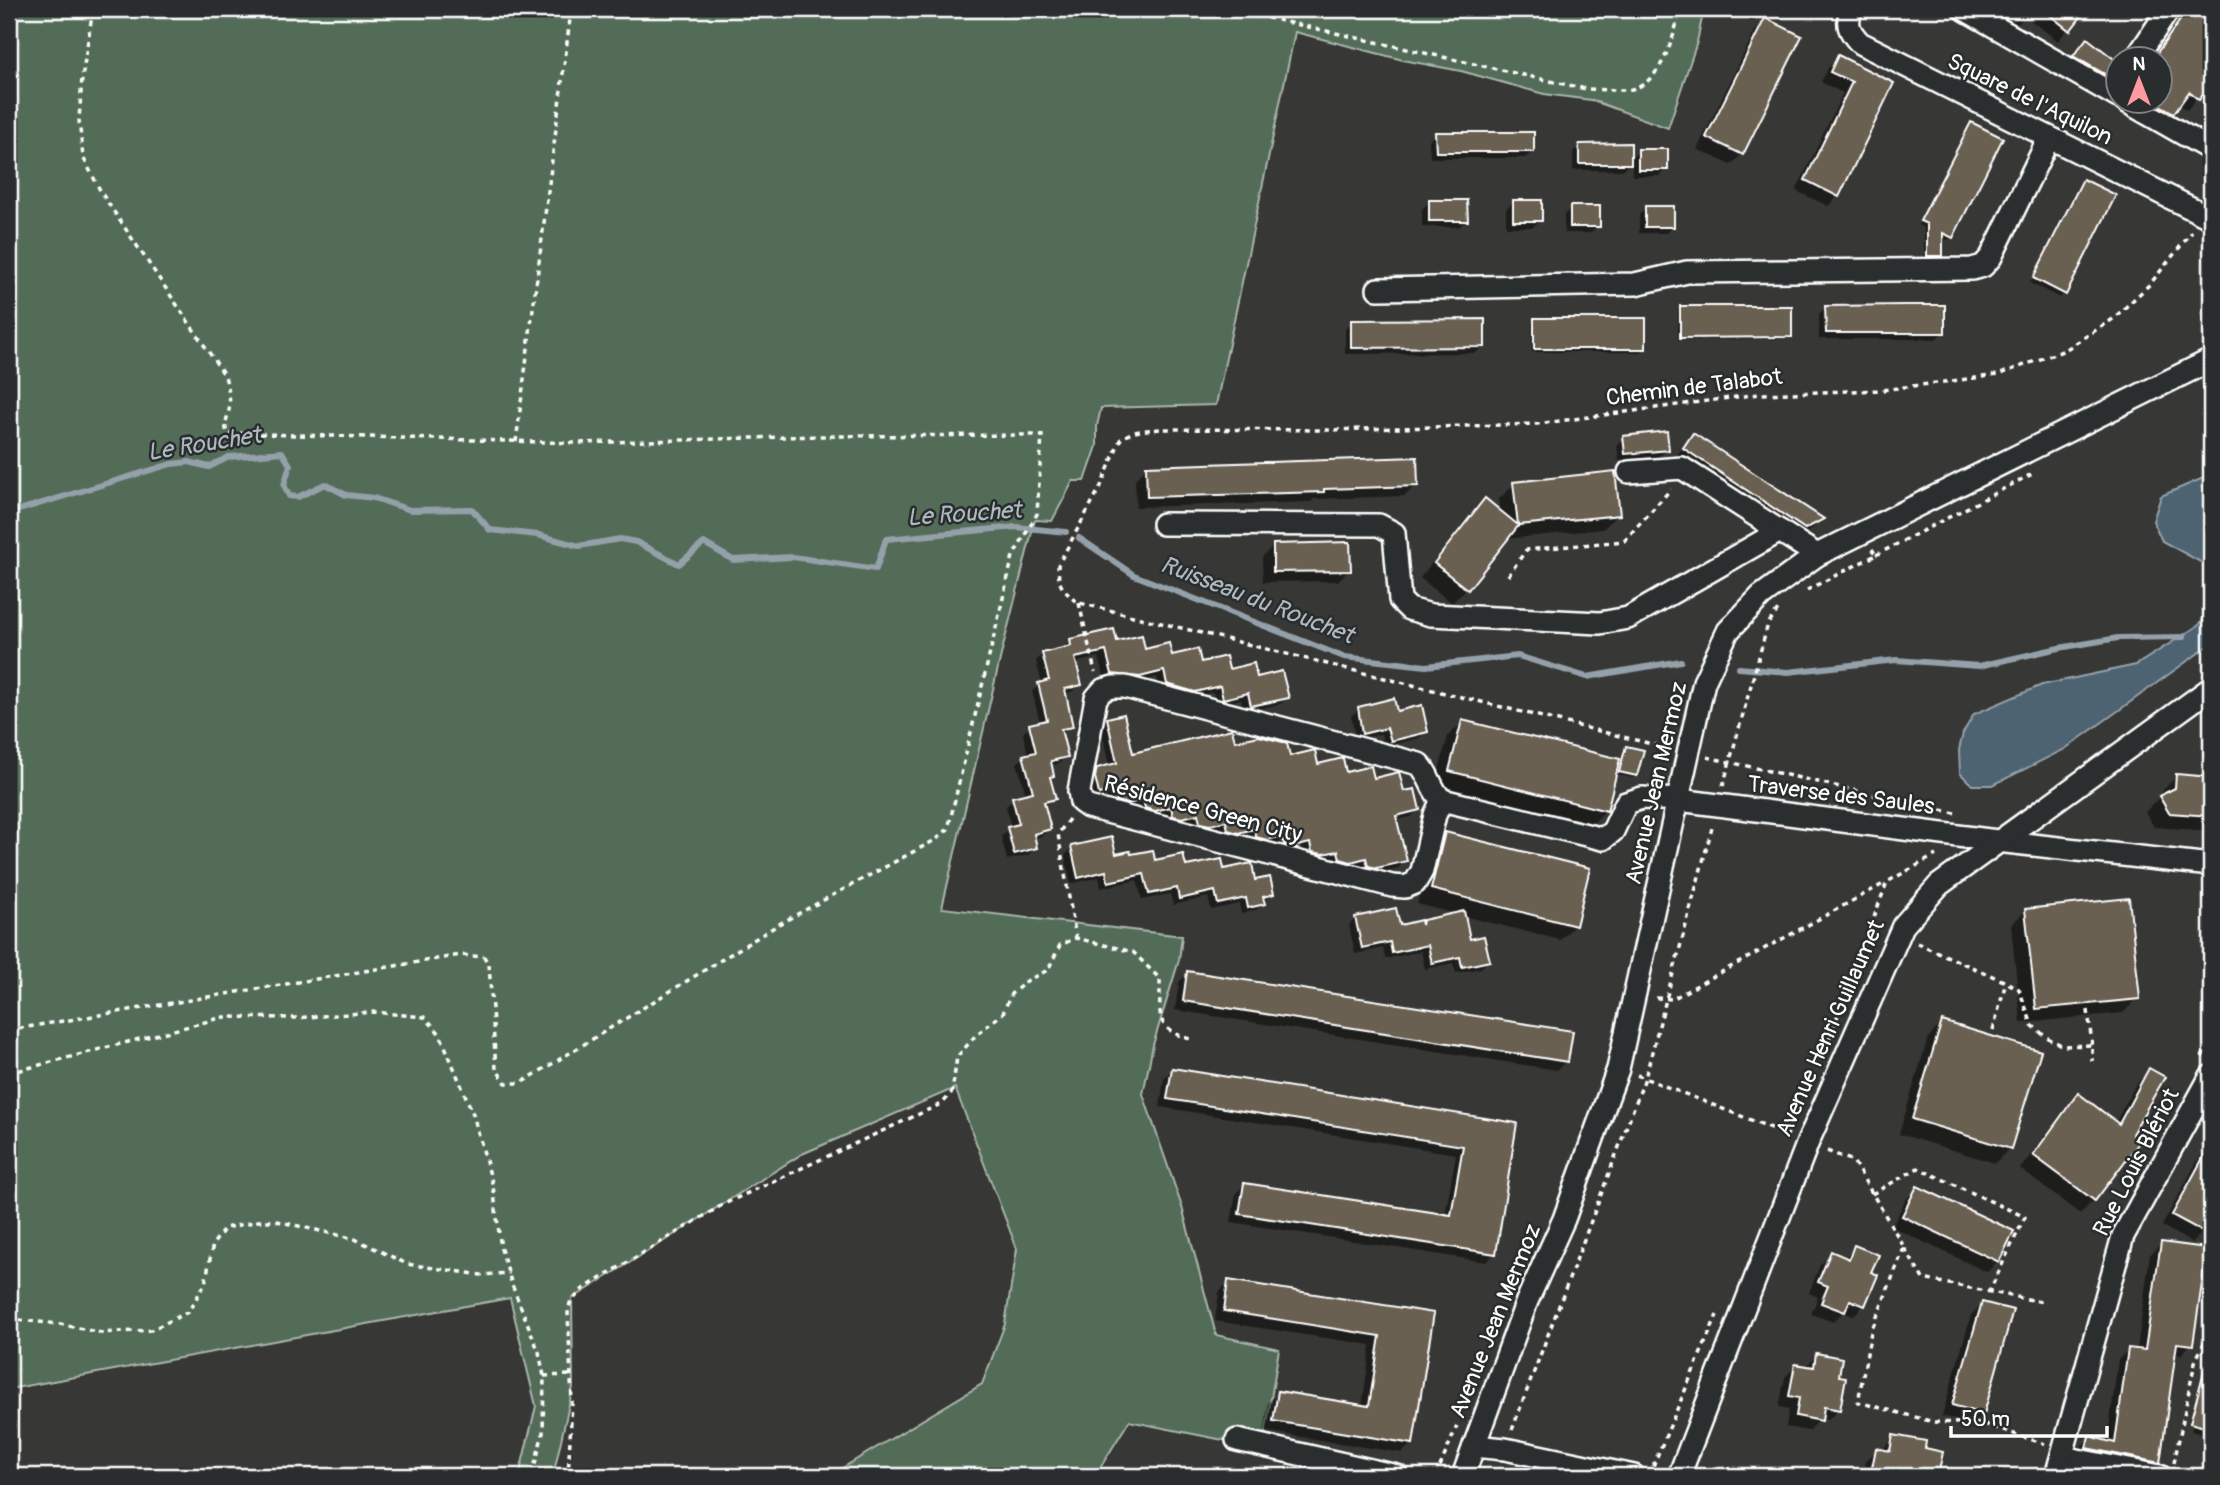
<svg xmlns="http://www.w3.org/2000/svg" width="2220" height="1485" viewBox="0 0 2220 1485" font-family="Pangolin,sans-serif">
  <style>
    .green { fill: #536c59; stroke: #a9b6ac; stroke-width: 2 }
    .water { fill: #4e6372; stroke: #95a1aa; stroke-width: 2 }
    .shadow { fill: #0007 }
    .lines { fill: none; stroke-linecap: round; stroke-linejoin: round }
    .stream { stroke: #95a1aa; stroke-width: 6 }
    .building { fill: #6a6051; stroke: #fff; stroke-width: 2 }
    .minor-casing { stroke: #fff; stroke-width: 26 }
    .path { stroke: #fff; stroke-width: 3.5; stroke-dasharray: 5 5; stroke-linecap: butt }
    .minor { stroke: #2a2d2e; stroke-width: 21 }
    .labels { text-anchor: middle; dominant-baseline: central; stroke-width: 5; stroke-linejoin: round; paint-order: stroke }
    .street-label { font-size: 23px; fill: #fff; stroke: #2a2d2e }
    .water-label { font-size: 24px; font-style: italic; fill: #afb9c0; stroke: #2a2d2e }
  </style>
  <rect width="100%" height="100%" fill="#373735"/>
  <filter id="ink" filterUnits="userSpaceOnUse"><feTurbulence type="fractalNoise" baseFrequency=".0143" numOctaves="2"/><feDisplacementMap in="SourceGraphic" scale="14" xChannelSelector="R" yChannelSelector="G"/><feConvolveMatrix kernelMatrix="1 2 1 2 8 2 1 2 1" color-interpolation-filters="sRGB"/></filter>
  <g filter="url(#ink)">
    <polygon class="green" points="9,9 1704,9 1697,42 1668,128 1591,100 1544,94 1461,71 1403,60 1295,32 1216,405 1101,408 1097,426 1097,446 1085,481 1073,481 1052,521 1035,520 1001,655 942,908 1182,936 1179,960 1153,1045 1143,1094 1182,1207 1216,1335 1279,1349 1263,1448 1129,1421 1095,1476 829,1476 982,1384 1005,1324 1017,1249 955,1088 802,1154 572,1299 573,1387 553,1476 519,1476 536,1406 510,1298 9,1389"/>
    <g class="water">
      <polygon points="2208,476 2211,476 2211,578 2206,565 2162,541 2153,521 2161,496"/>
      <polygon points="2211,608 2211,644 2065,749 1993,785 1972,785 1960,773 1959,750 1963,733 1974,714 2042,685 2136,665 2199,625"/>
    </g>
    <g class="shadow">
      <polygon points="2009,9 2084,9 2058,41 2025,16 2017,25 2004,15"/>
      <polygon points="2189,9 2211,9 2211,80 2187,110 2179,104 2162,123 2145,102 2160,102 2160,60 2151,60"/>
      <polygon points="1766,20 1800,37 1742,154 1731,165 1697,149 1755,31"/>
      <polygon points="2087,40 2118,64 2104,83 2068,63"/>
      <polygon points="1839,57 1892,84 1838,196 1828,206 1796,191 1843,93 1821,82 1828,68"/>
      <polygon points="1971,124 1952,237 1948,240 1941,237 1941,255 1938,259 1924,259 1924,228 1918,225"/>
      <polygon points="1436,133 1532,152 1525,158 1430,158 1429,140"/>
      <polygon points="1579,145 1629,160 1639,151 1666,169 1659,176 1632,176 1632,161 1623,170 1573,170 1573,152"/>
      <polygon points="2084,181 2064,294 2060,298 2030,283"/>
      <polygon points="1429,202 1466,220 1459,227 1422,227 1422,209"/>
      <polygon points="1513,202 1540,220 1533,227 1506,227 1506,209"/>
      <polygon points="1646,207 1673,226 1666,233 1639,233 1639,215"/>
      <polygon points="1571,208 1598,226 1591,233 1564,233 1564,215"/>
      <polygon points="1826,307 1943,332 1936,339 1819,339 1819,314"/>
      <polygon points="1681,308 1790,336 1787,339 1678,340 1678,311"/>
      <polygon points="1535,320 1644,349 1641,352 1532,352 1532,323"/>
      <polygon points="1352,322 1483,346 1476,353 1345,354 1345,329"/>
      <polygon points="1693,435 1821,519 1811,530 1793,539 1673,460"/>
      <polygon points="1624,438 1667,449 1660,456 1619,461 1617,445"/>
      <polygon points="1146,468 1416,485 1405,496 1314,499 1311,502 1136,507 1135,479"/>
      <polygon points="1514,484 1618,514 1603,529 1506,539 1466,589 1452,603 1420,578 1471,515 1485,501 1501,513 1499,499"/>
      <polygon points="1273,546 1349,570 1338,581 1263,582 1262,557"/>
      <polygon points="1071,641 1116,643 1228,671 1256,679 1287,697 1280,704 1244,712 1241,699 1216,705 1213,692 1187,698 1160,691 1157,677 1132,684 1105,680 1099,657 1074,663 1080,684 1073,691 1064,694 1071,726 1060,734 1066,756 1059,763 1050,766 1052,775 1049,779 1054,798 1043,806 1049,829 1042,836 1033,838 1035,848 1028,855 1007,860 1001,836 1011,828 1006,806 1013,799 1026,795 1017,763 1028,755 1023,733 1030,726 1040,723 1032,691 1042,684 1036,661 1043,654 1064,648"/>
      <polygon points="1359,709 1396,713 1426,731 1419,738 1384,747 1381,734 1356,740 1351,716"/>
      <polygon points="1108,719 1132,755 1234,744 1373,780 1403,793 1418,810 1411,817 1395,820 1405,861 1398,868 1369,875 1361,873 1359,864 1343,868 1333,866 1331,857 1315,861 1305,858 1303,849 1286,853 1277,851 1275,842 1259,846 1250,844 1247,835 1230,839 1222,837 1219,827 1202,832 1194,829 1192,820 1174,824 1166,822 1164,813 1147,817 1138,815 1136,806 1119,810 1110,808 1107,796 1092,800 1089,785 1090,776 1098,769 1109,766 1101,726"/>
      <polygon points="1463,722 1621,761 1627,748 1636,775 1633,778 1615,774 1606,810 1591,825 1435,785 1448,736"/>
      <polygon points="2177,776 2211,778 2211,831 2154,827 2145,812 2161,796 2162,791"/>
      <polygon points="1446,834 1574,926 1560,940 1463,916 1469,941 1488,961 1481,968 1456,973 1453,963 1425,969 1421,951 1385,959 1383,948 1355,954 1349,925 1356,918 1398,927 1420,925 1424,921 1457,914 1417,904 1431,848"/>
      <polygon points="1072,848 1115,856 1130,857 1185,869 1222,871 1254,882 1272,893 1256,910 1241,914 1239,904 1211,910 1208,897 1173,905 1170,894 1142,900 1137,880 1101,888 1099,877 1071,884 1065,855"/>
      <polygon points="2026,910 2138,998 2123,1013 2021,1023 2011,925"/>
      <polygon points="1188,973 1566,1061 1557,1070 1175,1010 1179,982"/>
      <polygon points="1942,1023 2010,1148 1995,1163 1899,1134 1928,1038"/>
      <polygon points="1172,1070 1515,1124 1495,1253 1486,1262 1231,1222 1236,1193 1244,1185 1445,1216 1456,1154 1160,1107 1164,1078"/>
      <polygon points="2150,1071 2130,1134 2094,1200 2080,1214 2020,1169 2065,1109 2079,1096 2115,1123 2136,1084"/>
      <polygon points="2211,1136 2211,1217 2203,1232 2192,1243 2162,1226"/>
      <polygon points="1917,1188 1998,1261 1987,1272 1892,1227 1906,1199"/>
      <polygon points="2161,1244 2191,1344 2181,1355 2173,1354 2159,1462 2148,1473 2076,1459 2079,1448 2090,1438 2107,1443 2118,1360 2129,1349 2137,1350 2150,1254"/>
      <polygon points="1855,1247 1869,1273 1864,1305 1853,1316 1843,1312 1833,1322 1811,1314 1818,1297 1809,1293 1820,1265 1831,1254 1844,1259"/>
      <polygon points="1229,1282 1432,1315 1412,1443 1402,1453 1264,1431 1268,1403 1279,1393 1362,1406 1371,1345 1215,1321 1219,1292"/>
      <polygon points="1982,1304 1982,1414 1971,1425 1942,1416 1971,1315"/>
      <polygon points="1817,1355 1837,1377 1839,1409 1828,1420 1820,1418 1809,1431 1786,1427 1789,1409 1779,1407 1785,1377 1796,1366 1806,1366"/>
      <polygon points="2211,1364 2211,1437 2191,1431"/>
      <polygon points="1894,1436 1923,1450 1941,1453 1936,1476 1863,1476 1866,1461 1877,1450 1882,1451"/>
    </g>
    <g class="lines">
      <g class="stream">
        <polyline points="9,513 171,464 189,462 209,467 229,457 282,452 290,465 284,485 289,496 298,497 325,484 346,495 374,498 410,510 472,509 490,530 538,535 579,546 620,539 636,542 679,564 704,543 733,560 793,557 876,569 886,539 1016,527 1066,532"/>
        <polyline points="1079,538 1134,575 1344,657 1426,666 1518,656 1587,677 1681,661"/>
        <polyline points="1739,668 1788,672 1896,660 1979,666 2059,648 2118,638 2184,637"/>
      </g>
    </g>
    <g class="building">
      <polygon points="2042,9 2087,9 2070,31"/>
      <polygon points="2188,9 2211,26 2211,84 2199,100 2189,92 2174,113 2160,105 2160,60 2152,60"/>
      <polygon points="1765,18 1802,36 1743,155 1706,137"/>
      <polygon points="2087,38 2118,62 2118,67 2112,78 2073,56"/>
      <polygon points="1838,55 1894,83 1839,197 1805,180 1852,82 1830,72"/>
      <polygon points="1971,122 2003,138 1953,238 1943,233 1943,256 1927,256 1927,224 1920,221"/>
      <polygon points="1435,132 1534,132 1534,152 1436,152"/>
      <polygon points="1631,143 1631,164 1579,164 1579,144"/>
      <rect x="1638" y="149" width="30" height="21"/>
      <polygon points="2083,179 2116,195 2066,295 2033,278"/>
      <polygon points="1429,200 1467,200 1468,221 1429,221"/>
      <rect x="1513" y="200" width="29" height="21"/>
      <rect x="1570" y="206" width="30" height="21"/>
      <rect x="1645" y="206" width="29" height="21"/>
      <polygon points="1905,305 1945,305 1945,333 1826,333 1825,306"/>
      <polygon points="1680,306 1792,306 1792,337 1680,338"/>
      <rect x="1534" y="318" width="112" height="31"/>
      <polygon points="1485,319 1485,347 1351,348 1351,320"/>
      <polygon points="1667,431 1669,450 1625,454 1623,436"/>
      <polygon points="1693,433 1824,519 1805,529 1683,448"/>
      <polygon points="1417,457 1418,486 1324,489 1324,492 1147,497 1146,466"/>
      <polygon points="1615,471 1620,515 1519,525 1468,590 1434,563 1485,498 1518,525 1513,482"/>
      <polygon points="1350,542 1351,571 1273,572 1273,544"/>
      <polygon points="1114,629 1117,641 1142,635 1145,649 1169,643 1172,655 1198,649 1201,662 1226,656 1229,669 1254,663 1257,677 1282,671 1289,698 1251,706 1248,693 1223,699 1220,686 1195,692 1167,684 1164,671 1140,677 1112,674 1106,651 1075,658 1082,685 1065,689 1073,727 1061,729 1068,757 1051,761 1054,776 1050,777 1056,799 1044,802 1051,829 1034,834 1037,848 1014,854 1007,827 1019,824 1012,797 1033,792 1023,755 1036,752 1029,724 1047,720 1038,683 1049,680 1042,653 1071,646 1070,639"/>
      <polygon points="1394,698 1397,711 1422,705 1428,732 1391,741 1387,728 1362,734 1358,707"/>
      <polygon points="1124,714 1133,753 1232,729 1235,741 1259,736 1287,743 1290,756 1315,750 1318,764 1343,758 1346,772 1371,766 1374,778 1399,772 1404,791 1415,789 1420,810 1396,816 1407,861 1377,868 1368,866 1366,858 1351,862 1340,859 1338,851 1323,854 1312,852 1310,843 1294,847 1284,844 1282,836 1267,840 1256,837 1254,829 1238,833 1228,830 1226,821 1210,825 1200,823 1198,814 1182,818 1173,816 1171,807 1155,811 1145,808 1143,800 1127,804 1117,801 1114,790 1099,794 1095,777 1097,768 1117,763 1107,718"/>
      <polygon points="1462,720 1620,759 1607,811 1449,771"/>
      <polygon points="1626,746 1644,750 1637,776 1619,772"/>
      <polygon points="2176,774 2211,777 2211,816 2169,813 2159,796 2175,788"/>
      <polygon points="1445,832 1590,868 1576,926 1431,889"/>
      <polygon points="1112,837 1116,854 1130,851 1131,854 1153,850 1155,860 1183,854 1186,866 1222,859 1224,869 1252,863 1255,880 1270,877 1274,894 1263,897 1265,904 1248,908 1246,898 1218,904 1215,891 1179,899 1177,888 1149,894 1144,874 1108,882 1106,871 1078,878 1071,846"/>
      <polygon points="2129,898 2140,999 2036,1009 2025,909"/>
      <polygon points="1396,908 1400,925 1421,920 1422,925 1423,920 1464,911 1470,939 1484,936 1490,961 1462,967 1460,957 1432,963 1428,945 1392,953 1390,942 1362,948 1355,917"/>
      <polygon points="1187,971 1573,1031 1568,1062 1183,1001"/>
      <polygon points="1942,1021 2041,1051 2011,1149 1912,1119"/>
      <polygon points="1172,1068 1517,1123 1496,1254 1239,1214 1244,1183 1451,1215 1463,1146 1167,1099"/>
      <polygon points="2149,1068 2165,1077 2132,1134 2141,1140 2095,1201 2033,1155 2078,1093 2119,1124"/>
      <polygon points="2211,1143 2211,1221 2205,1233 2172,1215"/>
      <polygon points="1917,1186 2014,1231 1999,1262 1902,1216"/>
      <polygon points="2161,1242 2206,1248 2206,1256 2193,1345 2177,1343 2160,1463 2086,1448 2089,1436 2115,1443 2128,1348 2145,1350"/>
      <polygon points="1854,1245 1879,1255 1871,1272 1878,1275 1865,1306 1850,1300 1845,1312 1821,1303 1828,1286 1818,1282 1831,1251 1849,1259"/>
      <polygon points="1228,1280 1434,1313 1413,1444 1273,1421 1278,1391 1369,1406 1380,1336 1224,1311"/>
      <polygon points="1982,1302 2013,1310 1984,1414 1952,1405"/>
      <polygon points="1816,1353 1842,1358 1839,1376 1846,1377 1840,1410 1824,1407 1822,1421 1796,1416 1799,1398 1789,1396 1795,1364 1814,1367"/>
      <polygon points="2206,1364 2211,1364 2211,1429 2190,1423"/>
      <polygon points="1893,1435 1926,1441 1925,1448 1943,1452 1938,1476 1888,1476 1871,1473 1876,1448 1890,1451"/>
    </g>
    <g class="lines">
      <g class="minor-casing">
        <g id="minor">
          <path d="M 1851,9 C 1846,25 1849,31 1860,43 L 2211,218"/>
          <polyline points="1964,9 2118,97"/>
          <polyline points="2135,60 2169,9"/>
          <polyline points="2127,102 2211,150"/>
          <polyline points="1378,289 1635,284 1687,272 1972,269 1983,266 1991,257 2049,138"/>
          <polyline points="1629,472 1682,468 1817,555"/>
          <polyline points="1163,524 1379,525 1394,533 1400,600 1409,609 1431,615 1600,623 1628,618 1780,531"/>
          <path d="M 1113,687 L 1125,687 L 1419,764 C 1430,774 1430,789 1442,800 L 1435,815 L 1422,871 L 1415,883 L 1405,887 L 1392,886 L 1088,807 L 1081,802 L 1079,791 L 1096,698 L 1103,690 Z"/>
          <polyline points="1442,800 1603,839 1613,831 1626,803 1642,798 1679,800 1997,841 2211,865"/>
          <polyline points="1237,1440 1397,1476"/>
          <polyline points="1474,1446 1505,1449 1634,1476"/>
          <polyline points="2062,1457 2160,1476"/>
          <polyline points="1463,1476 1527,1301 1564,1219 1618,1069 1704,682 1728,631 1761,596 1817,555 2211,360"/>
          <polyline points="1679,1476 1808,1142 1903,926 1939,885 2211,688"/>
          <polyline points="2056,1476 2123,1236 2211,1076"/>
        </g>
      </g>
      <g class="path">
        <path d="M 1228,9 L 1586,89 C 1598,89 1625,92 1636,88 C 1663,78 1675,34 1680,9"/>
        <polyline points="516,442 571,11"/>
        <polyline points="1876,555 2032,474"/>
        <polyline points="1508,576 1526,550 1624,541 1671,489"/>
        <polyline points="1807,590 1876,555 1872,549"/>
        <polyline points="1079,603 1095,672"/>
        <path d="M 1668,748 L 1076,602 L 1063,589 L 1059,581 L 1058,565 L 1101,486 L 1120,440 C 1130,430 1147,430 1161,429 L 1329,430 L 1537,424 L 1759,394 L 1882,390 L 1998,375 L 2065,350 L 2113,319 L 2150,284 L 2192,232"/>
        <polyline points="1707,757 1955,813"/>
        <polyline points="1723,786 1768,624 1778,610"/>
        <polyline points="1069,819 1058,834 1076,938"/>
        <polyline points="1917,943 2006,982 2019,989 2032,1025 2046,1037 2063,1046 2092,1045 2092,1061"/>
        <polyline points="1656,998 1672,999 1885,883"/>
        <polyline points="2088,1010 2092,1045"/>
        <path d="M 9,1030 L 461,955 L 484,957 L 489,964 L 496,1069 L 506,1083 L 521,1083 L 781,923 L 937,839 L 948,829 L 1013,556 L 1037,514 L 1042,435 L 820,436 L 577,443 L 227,433 C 224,423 227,420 229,410 C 231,398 228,388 225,376 L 102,194 L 83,157 L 79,120 L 82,78 L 93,9"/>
        <polyline points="1993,1030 2006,982"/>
        <polyline points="1829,1039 1887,882 1936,855"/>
        <polyline points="2202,1057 2211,1040"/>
        <polyline points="9,1073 224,1017 295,1018 375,1012 425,1017 440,1034 473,1114 493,1186 501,1249 512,1285 539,1352 544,1376 543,1433 532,1476"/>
        <polyline points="1637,1075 1789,1135"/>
        <polyline points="1827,1151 1853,1161 1923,1279 2043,1302"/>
        <polyline points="1872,1194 1918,1168 2025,1217 1989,1292"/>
        <polyline points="1904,1248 1871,1332 1858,1402 1934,1422 1984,1424 2045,1444"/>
        <polyline points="9,1319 60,1324 101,1333 151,1330 188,1312 205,1284 213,1244 225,1228 258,1221 277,1221 355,1239 407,1264 481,1275 509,1273"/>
        <polyline points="544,1376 569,1375"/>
        <polyline points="1512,1430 1645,1078 1713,824"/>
        <polyline points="2174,1463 2195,1362 2211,1328"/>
        <polyline points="1653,1466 1717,1315"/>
        <path d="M 568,1476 L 572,1403 L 568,1313 L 570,1303 L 583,1289 L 724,1204 L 943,1103 L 952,1092 L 957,1057 L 976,1035 L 1003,1013 L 1011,994 L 1028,980 L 1048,970 L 1060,945 L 1076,938 L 1133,952 L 1160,979 C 1161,1014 1152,1028 1190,1039"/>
        <polyline points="1436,1476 1457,1426"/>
      </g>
      <use href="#minor" class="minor"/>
    </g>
  </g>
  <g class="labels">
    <g class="street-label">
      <text transform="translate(2030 99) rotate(26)">Square de l'Aquilon</text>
      <text transform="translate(1694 387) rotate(-7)">Chemin de Talabot</text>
      <text transform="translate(1656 783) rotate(-77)">Avenue Jean Mermoz</text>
      <text transform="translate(1841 795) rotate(7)">Traverse des Saules</text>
      <text transform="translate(1203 809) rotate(15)">Résidence Green City</text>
      <text transform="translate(1830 1028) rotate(-66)">Avenue Henri Guillaumet</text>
      <text transform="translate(2136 1162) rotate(-63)">Rue Louis Blériot</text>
      <text transform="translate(1495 1321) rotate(-68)">Avenue Jean Mermoz</text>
    </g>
    <g class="water-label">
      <text transform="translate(204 444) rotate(-9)">Le Rouchet</text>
      <text transform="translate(964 514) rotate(-4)">Le Rouchet</text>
      <text transform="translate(1257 600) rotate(21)">Ruisseau du Rouchet</text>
    </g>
  </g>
  <rect width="2220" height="1485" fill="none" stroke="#2a2d2e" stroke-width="35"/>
  <rect x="18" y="18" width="2185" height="1450" fill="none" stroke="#fff" stroke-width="2.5" filter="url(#ink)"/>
  <g transform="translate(2139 80)"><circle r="33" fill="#2a2d2e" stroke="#7f8182" stroke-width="2"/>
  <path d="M0-5L12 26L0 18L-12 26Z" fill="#ff9aa2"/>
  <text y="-10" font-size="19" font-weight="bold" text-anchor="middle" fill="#ffffff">N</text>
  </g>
  <path d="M1951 1426v10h156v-10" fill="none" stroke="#ffffff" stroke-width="3.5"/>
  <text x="1961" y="1426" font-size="21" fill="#ffffff" stroke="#2a2d2e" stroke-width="5" paint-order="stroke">50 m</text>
</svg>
